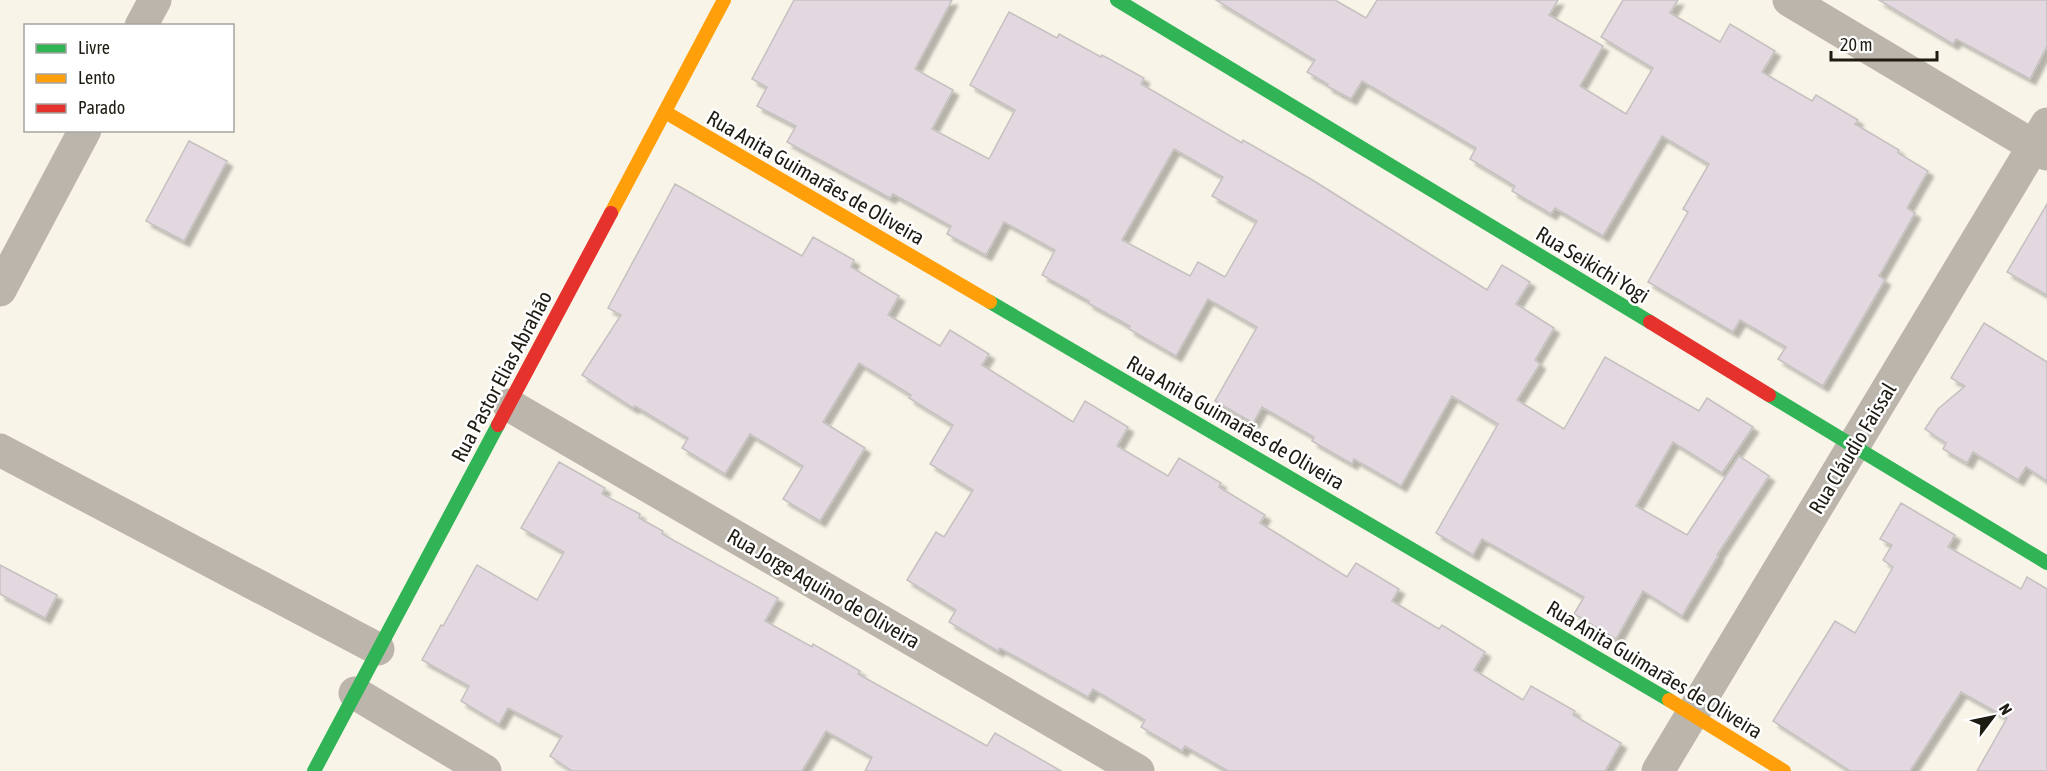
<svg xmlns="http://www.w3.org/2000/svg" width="2047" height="771" viewBox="0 0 2047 771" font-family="'Asap Condensed',sans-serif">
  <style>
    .building { fill: #e3d8e0; stroke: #c5c1c0; stroke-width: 1.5; fill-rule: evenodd; filter: url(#shadow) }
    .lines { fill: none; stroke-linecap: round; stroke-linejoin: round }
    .street { stroke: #bcb5ab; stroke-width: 33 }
    .fast { stroke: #30b455; stroke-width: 14 }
    .slow { stroke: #ff9f0a; stroke-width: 14 }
    .jam { stroke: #e5322d; stroke-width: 14 }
    .labels { text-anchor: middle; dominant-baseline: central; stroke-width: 5; stroke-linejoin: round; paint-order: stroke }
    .street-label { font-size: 21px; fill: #1e1b12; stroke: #fff }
  </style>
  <defs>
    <filter id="shadow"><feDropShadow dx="5.5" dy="5.5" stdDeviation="1.5" flood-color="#0004"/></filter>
  </defs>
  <rect width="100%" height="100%" fill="#f8f4e8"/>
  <g class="building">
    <path d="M 794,0 L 952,0 L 915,69 L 953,90 L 932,129 L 989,159 L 1015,110 L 970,85 L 1009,12 L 1057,38 L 1059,34 L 1101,57 L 1102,55 L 1144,78 L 1141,84 L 1242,143 L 1243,140 L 1314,181 L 1487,290 L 1502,265 L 1530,282 L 1516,304 L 1554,328 L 1535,360 L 1540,364 L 1517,400 L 1564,429 L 1605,357 L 1699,411 L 1707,398 L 1753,427 L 1722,473 L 1673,442 L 1636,506 L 1687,535 L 1739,456 L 1769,476 L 1717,555 L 1718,556 L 1682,616 L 1643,591 L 1616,639 L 1574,614 L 1584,597 L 1482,539 L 1473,555 L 1436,533 L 1498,424 L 1452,396 L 1401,486 L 1354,459 L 1352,464 L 1312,441 L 1314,437 L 1262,407 L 1253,423 L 1215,401 L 1257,327 L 1208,299 L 1176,356 L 1129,329 L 1130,326 L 1088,303 L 1089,301 L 1042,275 L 1055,250 L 1004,222 L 986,255 L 947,234 L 951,226 L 893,194 L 890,198 L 787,142 L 796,126 L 757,106 L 767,87 L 752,79 ZM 1174,149 L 1223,177 L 1212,196 L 1257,221 L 1225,277 L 1198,262 L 1190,276 L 1122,240 Z"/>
    <polygon points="1216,0 1335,0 1366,18 1377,0 1558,0 1549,15 1603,46 1580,86 1626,114 1653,68 1601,37 1623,0 1678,0 1670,13 1720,42 1730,24 1775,51 1762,72 1812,101 1816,95 1858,120 1855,124 1899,150 1898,153 1928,171 1907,208 1915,213 1879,276 1885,280 1823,386 1778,359 1786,347 1740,320 1733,332 1648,282 1688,212 1683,209 1709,164 1662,136 1603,236 1555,208 1551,214 1512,191 1515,186 1470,159 1476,148 1362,81 1351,99 1327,86 1328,84 1307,72 1315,60"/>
    <polygon points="1879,0 2047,0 2047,46 2030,79 1956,39 1953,44"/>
    <polygon points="189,141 227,161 184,241 146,221"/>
    <polygon points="675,184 802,256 813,237 854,260 851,267 899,296 888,315 940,346 950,330 989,354 982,365 1073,422 1085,401 1128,427 1117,446 1168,476 1179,458 1221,483 1219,487 1265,515 1260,523 1347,577 1356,563 1399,589 1392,601 1439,629 1442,625 1485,652 1474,670 1523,700 1531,686 1575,711 1573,715 1621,743 1605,771 1228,771 1185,746 1182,751 1141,727 1145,720 1093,689 1088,697 1000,648 998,651 949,622 956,610 907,580 936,532 944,537 973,490 930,464 953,425 909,398 911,395 859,363 823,422 865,448 820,521 783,499 803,466 750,434 725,474 682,448 688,438 635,406 633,408 582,375 621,315 608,308"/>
    <polygon points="2047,204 2047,295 2007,272"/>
    <polygon points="1984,323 2047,362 2047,481 2026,467 2018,480 1973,452 1967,463 1943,449 1946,443 1925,429 1938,409 1965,386 1951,378"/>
    <polygon points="559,462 605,488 602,494 640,514 639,518 663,531 662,534 778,598 765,621 812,647 813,644 860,671 858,674 987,746 995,733 1061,771 865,771 872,757 826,731 802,771 572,771 550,756 562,736 508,708 499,724 461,701 469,686 422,660 441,625 443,626 477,565 537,600 564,552 521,528"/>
    <polygon points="1901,503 1955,535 1948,547 2021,589 2027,577 2047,589 2047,771 1977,771 2007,718 1961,692 1910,771 1850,771 1773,721 1835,621 1855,633 1893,567 1883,560 1892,545 1880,539"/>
    <polygon points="0,565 57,595 45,618 0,594"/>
  </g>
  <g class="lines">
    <g class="street">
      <polyline points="1789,0 2047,154"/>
      <polyline points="141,26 155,0"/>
      <polyline points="0,290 85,130"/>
      <polyline points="509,405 1138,771"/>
      <polyline points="0,450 378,649"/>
      <polyline points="355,693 485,771"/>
      <polyline points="1658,771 2047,124"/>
    </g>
    <g class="fast">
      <polyline points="1117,0 1650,322"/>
      <polyline points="990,302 1669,700"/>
      <polyline points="1769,395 2047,563"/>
      <polyline points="314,771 498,425"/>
    </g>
    <g class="slow">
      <polyline points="665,112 990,302"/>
      <polyline points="611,213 724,0"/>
      <polyline points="1669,700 1784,771"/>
    </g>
    <g class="jam">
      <polyline points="1650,322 1769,395"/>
      <polyline points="498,425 611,213"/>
    </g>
  </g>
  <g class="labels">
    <g class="street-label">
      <text transform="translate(816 177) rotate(30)">Rua Anita Guimarães de Oliveira</text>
      <text transform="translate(1593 264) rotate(31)">Rua Seikichi Yogi</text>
      <text transform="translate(501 376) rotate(-62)">Rua Pastor Elias Abrahão</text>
      <text transform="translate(1236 422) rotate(30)">Rua Anita Guimarães de Oliveira</text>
      <text transform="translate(1852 448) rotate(-59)">Rua Cláudio Faissal</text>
      <text transform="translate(824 588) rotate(30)">Rua Jorge Aquino de Oliveira</text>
      <text transform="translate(1655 669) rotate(31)">Rua Anita Guimarães de Oliveira</text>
    </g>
  </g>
  <rect x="24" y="24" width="210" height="108" fill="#ffffff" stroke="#a5a4a0" stroke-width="1.5"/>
  <rect x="36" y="44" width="30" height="9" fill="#30b455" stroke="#a5a4a0" stroke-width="1.5"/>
  <text x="78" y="54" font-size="18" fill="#1e1b12">Livre</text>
  <rect x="36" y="74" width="30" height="9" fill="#ff9f0a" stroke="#a5a4a0" stroke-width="1.5"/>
  <text x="78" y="84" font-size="18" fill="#1e1b12">Lento</text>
  <rect x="36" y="104" width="30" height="9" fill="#e5322d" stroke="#a5a4a0" stroke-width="1.5"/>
  <text x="78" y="114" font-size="18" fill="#1e1b12">Parado</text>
  <g transform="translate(1993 717) rotate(58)" stroke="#ffffff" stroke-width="4.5" paint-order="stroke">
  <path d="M0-4.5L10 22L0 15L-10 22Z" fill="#1e1b12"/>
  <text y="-9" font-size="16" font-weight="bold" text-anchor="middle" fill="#1e1b12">N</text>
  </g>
  <path d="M1831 51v9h106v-9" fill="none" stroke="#1e1b12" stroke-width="3"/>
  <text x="1840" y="51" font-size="18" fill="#1e1b12" stroke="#ffffff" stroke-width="4.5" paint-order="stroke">20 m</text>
</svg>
